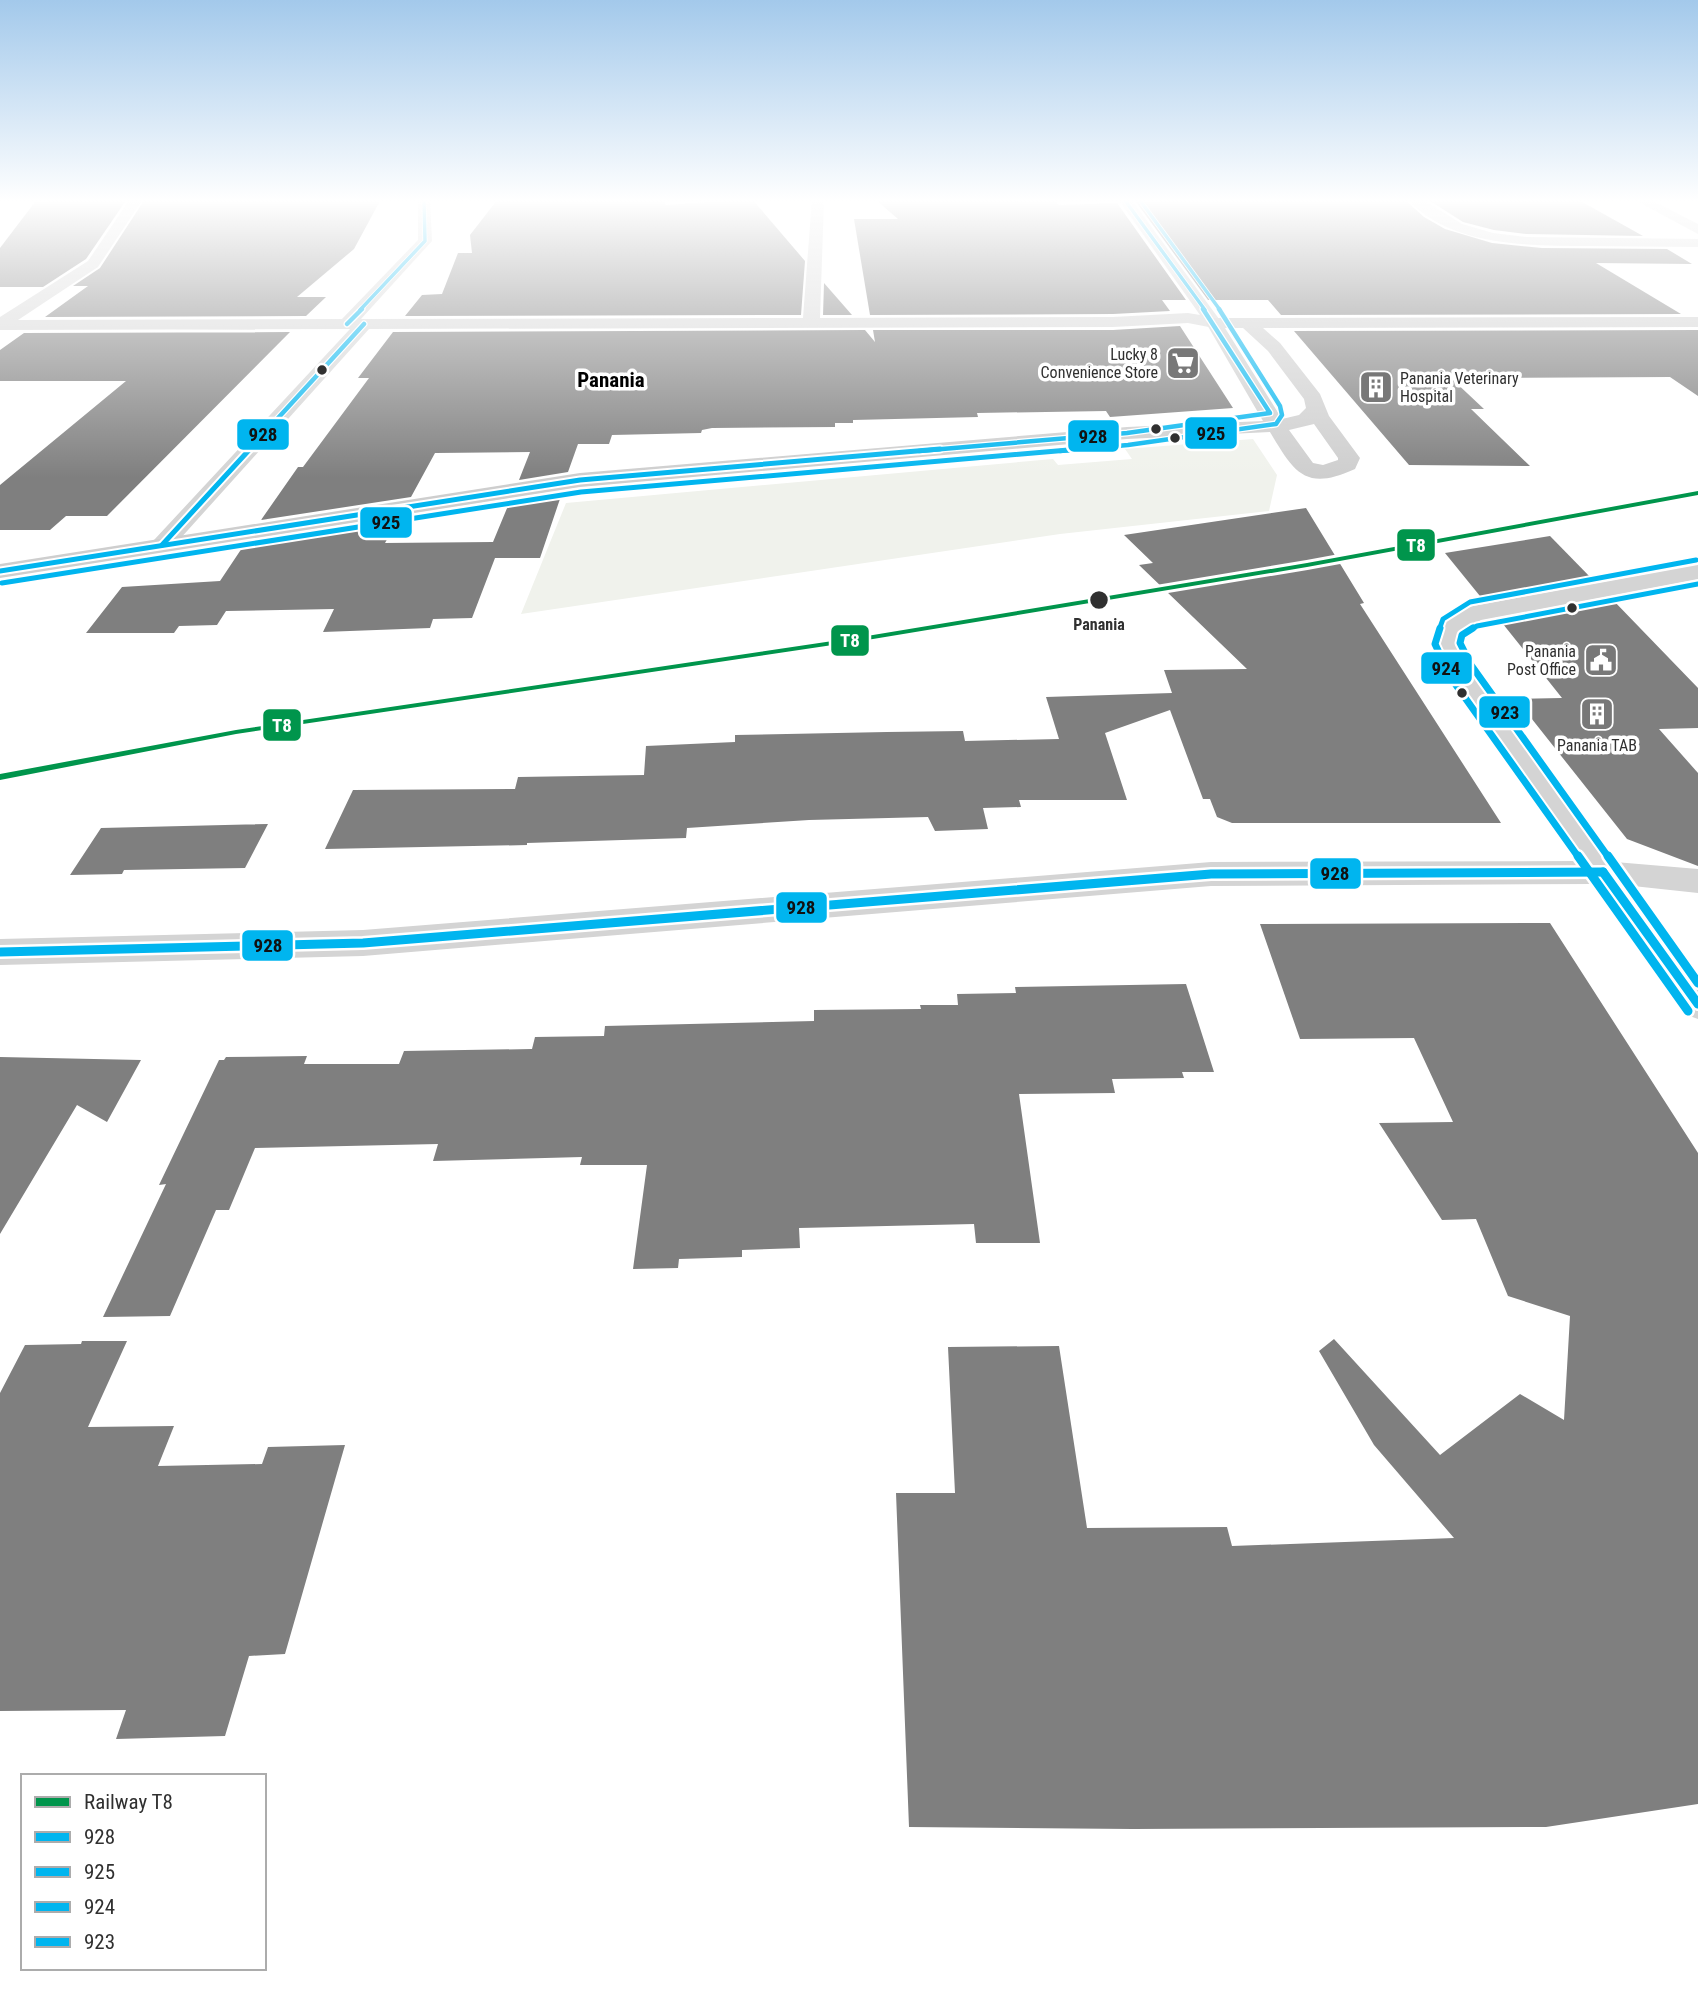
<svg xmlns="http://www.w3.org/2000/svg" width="1698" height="1991" viewBox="0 0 1698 1991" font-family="'Roboto Condensed',sans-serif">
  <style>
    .green { fill: #f0f2ec }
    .building { fill: #7f7f7f }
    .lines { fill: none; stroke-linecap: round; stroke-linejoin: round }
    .street { fill: #d4d4d4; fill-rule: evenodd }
    .secondary { fill: #cecece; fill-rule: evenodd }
    .bus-1-far3-casing { stroke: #fff; stroke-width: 5 }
    .bus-1-far2-casing { stroke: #fff; stroke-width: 7 }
    .bus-1-far1-casing { stroke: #fff; stroke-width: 9 }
    .bus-1-casing { stroke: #fff; stroke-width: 14 }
    .bus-2-far2-casing { stroke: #fff; stroke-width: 5 }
    .bus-2-far1-casing { stroke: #fff; stroke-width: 7 }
    .bus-2-casing { stroke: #fff; stroke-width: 9 }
    .bus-3-far2-casing { stroke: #fff; stroke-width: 9 }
    .bus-3-far1-casing { stroke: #fff; stroke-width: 11 }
    .bus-3-casing { stroke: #fff; stroke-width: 14 }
    .bus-4-far2-casing { stroke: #fff; stroke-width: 9 }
    .bus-4-far1-casing { stroke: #fff; stroke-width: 11 }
    .bus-4-casing { stroke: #fff; stroke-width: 14 }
    .bus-1-far3 { stroke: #00b5ef; stroke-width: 3.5 }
    .bus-1-far2 { stroke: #00b5ef; stroke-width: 4.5 }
    .bus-1-far1 { stroke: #00b5ef; stroke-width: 5 }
    .bus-1 { stroke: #00b5ef; stroke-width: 9 }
    .bus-2-far2 { stroke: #00b5ef; stroke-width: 3.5 }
    .bus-2-far1 { stroke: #00b5ef; stroke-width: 4.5 }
    .bus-2 { stroke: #00b5ef; stroke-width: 5 }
    .bus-3-far2 { stroke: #00b5ef; stroke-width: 5 }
    .bus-3-far1 { stroke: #00b5ef; stroke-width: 7 }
    .bus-3 { stroke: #00b5ef; stroke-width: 9 }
    .bus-4-far2 { stroke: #00b5ef; stroke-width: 5 }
    .bus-4-far1 { stroke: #00b5ef; stroke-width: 7 }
    .bus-4 { stroke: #00b5ef; stroke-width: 9 }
    .rail-1-casing { stroke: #fff; stroke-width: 6 }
    .rail-1 { fill: #00954c; fill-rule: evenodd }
    .bus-dot { fill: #303030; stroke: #fff; stroke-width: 2.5 }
    .labels { text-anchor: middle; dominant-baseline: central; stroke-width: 7; stroke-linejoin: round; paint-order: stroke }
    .far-poi-label { font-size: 16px; fill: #303030; stroke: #fff; text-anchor: end }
    .far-stop-label { font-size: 16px; font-weight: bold; fill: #303030; stroke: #fff }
    .far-district-label { font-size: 21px; font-weight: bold; fill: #000; stroke: #fff }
    .line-badge { stroke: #fff; stroke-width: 2.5 }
    .badge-label { font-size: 19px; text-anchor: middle; font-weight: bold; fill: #fff }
    .pale-badge-label { font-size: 19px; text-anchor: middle; font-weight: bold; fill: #111 }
  </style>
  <rect width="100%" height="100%" fill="#fff"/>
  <polygon class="green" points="1253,439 1277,475 1269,511 1060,534 521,614 566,503 1053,459 1058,465 1132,459 1125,449"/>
  <g class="building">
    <polygon points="87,199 127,199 86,259 43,287 0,287 0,248 35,202"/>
    <polygon points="145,199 381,199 354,249 297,297 326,297 306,316 45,317 88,286 73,286 100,268"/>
    <polygon points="498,199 663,199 666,205 752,199 805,261 801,315 405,316 422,295 442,294 458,253 472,253 470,235"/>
    <polygon points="875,199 1052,199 1059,205 1117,203 1186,300 1162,300 1170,311 1113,314 870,315 854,219 898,219"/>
    <polygon points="1235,199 1404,199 1424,217 1445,229 1492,243 1542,248 1667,249 1692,264 1596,263 1681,314 1281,315 1268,300 1208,300 1136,202"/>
    <polygon points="1427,199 1577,199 1643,236 1527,234 1494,230 1463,222"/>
    <polygon points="824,283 852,315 823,315"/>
    <polygon points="1180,326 1233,408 1110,417 1106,411 977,413 978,417 853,420 853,423 835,423 835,427 712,428 702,430 701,433 612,435 609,444 578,444 568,472 519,480 530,452 435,453 411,497 261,520 298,467 303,467 369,378 358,378 393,332 865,330 875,342 873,330 1113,330"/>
    <polygon points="1698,330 1698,396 1670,377 1451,378 1484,409 1471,409 1530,466 1409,465 1294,331"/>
    <polygon points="290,332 107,516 66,516 50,530 0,530 0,485 126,381 0,381 0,350 24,333"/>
    <polygon points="562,493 540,558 495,558 472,618 433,619 430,628 323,632 334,609 226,611 217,625 179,626 174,633 86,633 122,587 220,581 246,542 399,518 385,543 493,542 510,501"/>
    <polygon points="1306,508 1364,603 1360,604 1501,823 1232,823 1217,817 1210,799 1203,799 1170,710 1105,733 1127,800 1019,800 1021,807 983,808 988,829 935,831 928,817 809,820 687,828 686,838 527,843 527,845 325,849 353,790 515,789 518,777 644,775 646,746 735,742 735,735 887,732 963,731 965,741 1059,739 1046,697 1172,693 1164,670 1247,669 1139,565 1153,563 1124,535"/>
    <polygon points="1550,536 1594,581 1484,601 1445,553"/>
    <polygon points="1611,598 1698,688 1698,728 1659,729 1698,773 1698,866 1627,839 1516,699 1562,698 1499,619"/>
    <polygon points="268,824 245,868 124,870 122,874 70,875 101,828"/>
    <polygon points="1550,923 1698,1153 1698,1804 1546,1827 1133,1829 909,1827 896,1493 955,1493 948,1347 1059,1346 1087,1528 1227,1527 1232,1546 1454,1538 1374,1445 1319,1351 1334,1339 1440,1455 1520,1394 1564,1420 1570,1316 1508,1296 1476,1219 1442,1220 1379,1123 1453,1122 1414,1038 1300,1039 1260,924"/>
    <polygon points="1186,984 1214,1072 1182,1072 1184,1078 1112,1079 1115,1093 1019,1094 1040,1243 976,1243 974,1224 799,1228 800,1248 742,1250 742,1257 679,1259 678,1268 633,1269 647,1165 580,1165 582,1157 433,1161 438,1144 255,1148 229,1210 216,1210 170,1316 103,1317 166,1184 159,1185 219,1060 224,1060 226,1057 307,1056 304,1064 399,1064 404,1051 532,1049 535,1037 604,1036 605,1026 814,1021 814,1010 921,1009 920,1005 958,1005 957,994 1016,993 1015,987"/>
    <polygon points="0,1057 141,1060 107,1122 77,1105 0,1234"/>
    <polygon points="82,1341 127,1341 88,1427 174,1426 158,1466 262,1464 268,1447 345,1445 285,1654 249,1656 225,1736 116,1739 126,1710 0,1711 0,1393 25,1345 81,1344"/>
  </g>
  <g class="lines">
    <g class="street">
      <polygon points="130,199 143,199 98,267 18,320 342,319 418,240 418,199 430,199 432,241 361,319 803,318 812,199 824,199 820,318 1113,317 1188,313 1200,315 1118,199 1131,199 1222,323 1214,328 1188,323 1113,327 369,329 170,550 162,552 154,550 150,545 154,540 350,329 0,330 0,317 88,261"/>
      <path d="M 1407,199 L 1422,199 L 1462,224 L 1493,233 L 1527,237 L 1698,239 L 1698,247 C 1662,247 1626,246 1590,246 C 1528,245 1453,248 1407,199 Z"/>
      <polygon points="1633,199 1649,199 1698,224 1698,234"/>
      <path d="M 1698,565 L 1698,579 L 1481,620 L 1464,631 L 1461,644 L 1474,670 L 1615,862 L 1698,869 L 1698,893 L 1633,886 L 1698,975 L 1698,1019 L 1684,1014 L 1594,884 L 1211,886 L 363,956 L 0,965 L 0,939 L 363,930 L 1211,862 L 1578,861 L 1447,671 L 1433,644 C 1440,623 1451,612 1473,606 Z"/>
    </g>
    <path class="secondary" d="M 1698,317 L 1698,327 L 1263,328 L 1280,343 L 1320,394 L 1329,416 L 1360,458 L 1355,469 C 1305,492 1294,472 1270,432 L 1127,439 L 580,487 L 0,578 L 0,564 L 580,473 L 1127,427 L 1263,421 L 1206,323 L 1214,318 ZM 1225,328 L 1243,328 L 1268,351 L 1304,399 L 1306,408 L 1299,415 L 1282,419 ZM 1314,424 L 1338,458 L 1338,460 L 1323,465 L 1313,463 L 1289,430 Z"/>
    <g class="bus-1-far3-casing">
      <g id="bus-1-far3">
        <polyline points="1124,199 1205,310"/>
        <polyline points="360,310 425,241 424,199"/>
      </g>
    </g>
    <g class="bus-1-far2-casing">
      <g id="bus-1-far2">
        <polyline points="347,324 362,309"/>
        <polyline points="248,451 364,324"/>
        <polyline points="919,451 1127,433 1270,413 1203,309"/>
      </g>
    </g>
    <g class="bus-1-far1-casing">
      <g id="bus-1-far1">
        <polyline points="162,545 250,449"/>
        <polyline points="0,571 580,480 940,449"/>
      </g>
    </g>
    <g class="bus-1-casing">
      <g id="bus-1">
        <polyline points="1603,872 1698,1004"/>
        <polyline points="0,952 363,943 1211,874 1603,872"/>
      </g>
    </g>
    <g class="bus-2-far2-casing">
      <polyline id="bus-2-far2" points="1139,199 1220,310"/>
    </g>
    <g class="bus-2-far1-casing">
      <polyline id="bus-2-far1" points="1060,451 1128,445 1276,424 1282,415 1280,406 1219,309"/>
    </g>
    <g class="bus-2-casing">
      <polyline id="bus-2" points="2,583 581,492 1080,449"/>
    </g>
    <g class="bus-3-far2-casing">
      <polyline id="bus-3-far2" points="1439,630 1443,619 1470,602 1696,560"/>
    </g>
    <g class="bus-3-far1-casing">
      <polyline id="bus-3-far1" points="1440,628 1435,644 1451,678 1579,858"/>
    </g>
    <g class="bus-3-casing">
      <polyline id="bus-3" points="1578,856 1688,1011"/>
    </g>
    <g class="bus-4-far2-casing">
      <polyline id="bus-4-far2" points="1470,630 1477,626 1698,584"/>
    </g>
    <g class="bus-4-far1-casing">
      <polyline id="bus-4-far1" points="1473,628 1462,635 1460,643 1471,665 1609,858"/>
    </g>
    <g class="bus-4-casing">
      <polyline id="bus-4" points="1608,856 1698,983"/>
    </g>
    <use href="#bus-1-far3" class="bus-1-far3"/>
    <use href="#bus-1-far2" class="bus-1-far2"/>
    <use href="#bus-1-far1" class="bus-1-far1"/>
    <use href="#bus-1" class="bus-1"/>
    <use href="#bus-2-far2" class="bus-2-far2"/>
    <use href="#bus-2-far1" class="bus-2-far1"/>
    <use href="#bus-2" class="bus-2"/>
    <use href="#bus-3-far2" class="bus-3-far2"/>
    <use href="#bus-3-far1" class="bus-3-far1"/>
    <use href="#bus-3" class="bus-3"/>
    <use href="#bus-4-far2" class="bus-4-far2"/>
    <use href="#bus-4-far1" class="bus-4-far1"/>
    <use href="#bus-4" class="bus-4"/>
    <g class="rail-1-casing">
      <polygon id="rail-1" points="1698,491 1698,495 1307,567 873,639 236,734 0,780 0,774 236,730 873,635 1307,563"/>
    </g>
    <use href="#rail-1" class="rail-1"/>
  </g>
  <linearGradient id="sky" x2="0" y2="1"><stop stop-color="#a3c9eb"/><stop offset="0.42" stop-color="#fff"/><stop offset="1" stop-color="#fff" stop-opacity="0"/></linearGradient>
  <rect width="1698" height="478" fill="url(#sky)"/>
  <defs>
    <g id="supermarket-square" transform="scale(1.75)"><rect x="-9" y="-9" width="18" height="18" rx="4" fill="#787878" stroke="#fff"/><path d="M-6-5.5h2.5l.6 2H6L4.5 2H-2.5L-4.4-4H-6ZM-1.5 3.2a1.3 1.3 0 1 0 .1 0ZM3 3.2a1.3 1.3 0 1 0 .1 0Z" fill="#fff"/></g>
    <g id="building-square" transform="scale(1.75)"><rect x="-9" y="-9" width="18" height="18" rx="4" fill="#787878" stroke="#fff"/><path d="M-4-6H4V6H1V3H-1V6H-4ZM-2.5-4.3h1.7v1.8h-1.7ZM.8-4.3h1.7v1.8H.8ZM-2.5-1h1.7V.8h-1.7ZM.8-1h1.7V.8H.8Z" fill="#fff"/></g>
    <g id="civic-square" transform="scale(1.75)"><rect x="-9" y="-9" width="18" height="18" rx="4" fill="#787878" stroke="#fff"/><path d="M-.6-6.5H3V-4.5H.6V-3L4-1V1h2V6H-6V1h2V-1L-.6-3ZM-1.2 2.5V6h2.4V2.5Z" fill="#fff"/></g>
  </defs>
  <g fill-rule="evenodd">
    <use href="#supermarket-square" x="1183" y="363"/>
    <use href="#building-square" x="1376" y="387"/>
    <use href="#civic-square" x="1601" y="660"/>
    <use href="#building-square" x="1597" y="714"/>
  </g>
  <g class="bus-dot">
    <circle cx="322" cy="370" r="6"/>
    <circle cx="1156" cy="429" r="6"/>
    <circle cx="1175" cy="438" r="6"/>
    <circle cx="1099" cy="600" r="10"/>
    <circle cx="1572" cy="608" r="6"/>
    <circle cx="1462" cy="693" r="6"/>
  </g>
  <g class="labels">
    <g class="far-poi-label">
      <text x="1158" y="354">Lucky 8<tspan x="1158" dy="18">Convenience Store</tspan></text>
      <text x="1400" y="378" text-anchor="start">Panania Veterinary<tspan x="1400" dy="18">Hospital</tspan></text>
      <text x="1576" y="651">Panania<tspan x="1576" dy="18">Post Office</tspan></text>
      <text x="1597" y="745" text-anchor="middle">Panania TAB</text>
    </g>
    <g class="far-stop-label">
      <text x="1099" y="624">Panania</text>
    </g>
    <g class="far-district-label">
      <text x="611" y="380">Panania</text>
    </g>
  </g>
  <g class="line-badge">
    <rect x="1184" y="416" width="54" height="34" rx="7" fill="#00b5ef"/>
    <rect x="236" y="418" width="54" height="33" rx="7" fill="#00b5ef"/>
    <rect x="1067" y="419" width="53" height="34" rx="7" fill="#00b5ef"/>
    <rect x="359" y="506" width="54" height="33" rx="7" fill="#00b5ef"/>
    <rect x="1396" y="528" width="40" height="34" rx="7" fill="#00954c"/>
    <rect x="830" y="624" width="40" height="33" rx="7" fill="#00954c"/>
    <rect x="1420" y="651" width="53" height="34" rx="7" fill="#00b5ef"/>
    <rect x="1478" y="695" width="53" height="34" rx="7" fill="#00b5ef"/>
    <rect x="262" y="708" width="40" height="34" rx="7" fill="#00954c"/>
    <rect x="1309" y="857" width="53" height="33" rx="7" fill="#00b5ef"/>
    <rect x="775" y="891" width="53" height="33" rx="7" fill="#00b5ef"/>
    <rect x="241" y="929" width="53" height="33" rx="7" fill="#00b5ef"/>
  </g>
  <g class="badge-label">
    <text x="1416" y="552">T8</text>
    <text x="850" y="647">T8</text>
    <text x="282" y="732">T8</text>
  </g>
  <g class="pale-badge-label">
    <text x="1211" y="440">925</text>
    <text x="263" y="441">928</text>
    <text x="1093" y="443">928</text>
    <text x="386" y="529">925</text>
    <text x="1446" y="675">924</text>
    <text x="1505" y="719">923</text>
    <text x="1335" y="880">928</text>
    <text x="801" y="914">928</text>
    <text x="268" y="952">928</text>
  </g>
  <rect x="21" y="1774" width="245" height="196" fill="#ffffff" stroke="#acacac" stroke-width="2"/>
  <rect x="35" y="1797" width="35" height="10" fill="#00954c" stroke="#acacac" stroke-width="2"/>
  <text x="84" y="1809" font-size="21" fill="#303030">Railway T8</text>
  <rect x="35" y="1832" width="35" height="10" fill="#00b5ef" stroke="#acacac" stroke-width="2"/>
  <text x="84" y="1844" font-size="21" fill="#303030">928</text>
  <rect x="35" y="1867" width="35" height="10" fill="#00b5ef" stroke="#acacac" stroke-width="2"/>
  <text x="84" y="1879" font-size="21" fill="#303030">925</text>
  <rect x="35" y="1902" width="35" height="10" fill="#00b5ef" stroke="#acacac" stroke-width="2"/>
  <text x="84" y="1914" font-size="21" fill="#303030">924</text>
  <rect x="35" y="1937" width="35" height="10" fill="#00b5ef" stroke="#acacac" stroke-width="2"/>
  <text x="84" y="1949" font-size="21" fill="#303030">923</text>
</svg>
